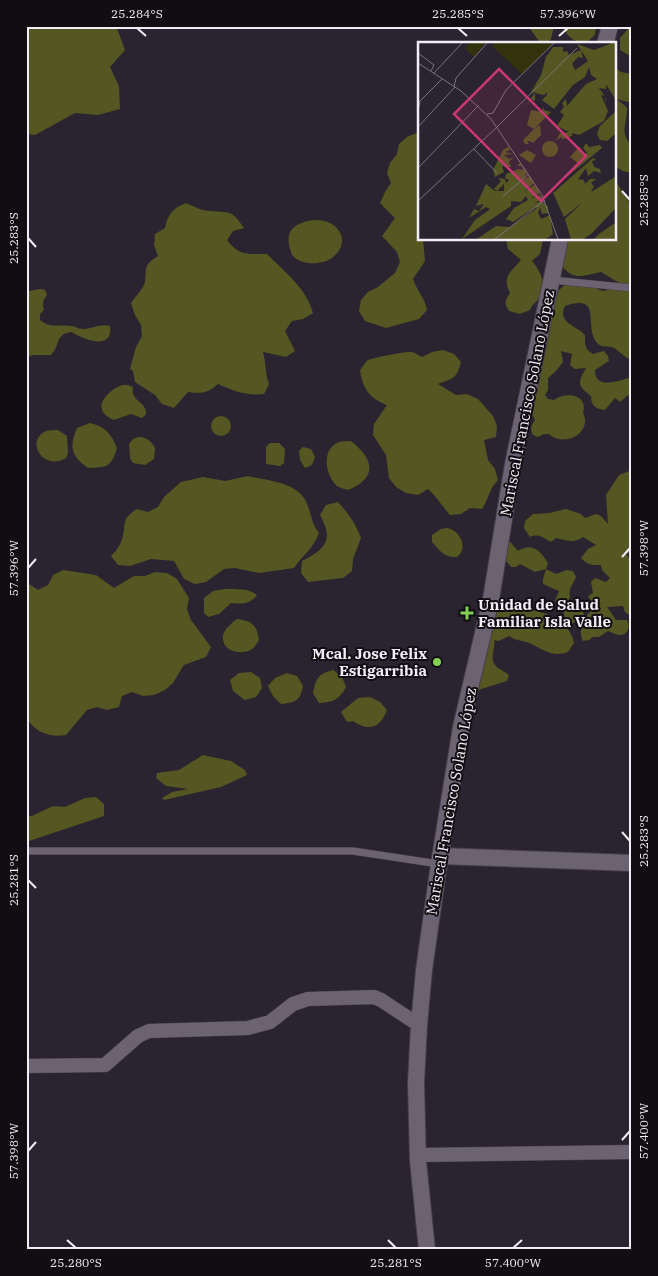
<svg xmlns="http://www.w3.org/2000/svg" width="658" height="1276" viewBox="0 0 658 1276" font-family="'IBM Plex Serif',serif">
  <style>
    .forest { fill: #545721 }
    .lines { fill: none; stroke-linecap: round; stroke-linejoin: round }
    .service-casing { stroke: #443e49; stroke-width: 8 }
    .minor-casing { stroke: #443e49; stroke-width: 15 }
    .tertiary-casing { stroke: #443e49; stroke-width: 18 }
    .service { stroke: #6b6372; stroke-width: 7 }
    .minor { stroke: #6b6372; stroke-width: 14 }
    .tertiary { stroke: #6b6372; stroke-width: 16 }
    .ticks { fill: none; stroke: #f2edf6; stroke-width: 2 }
    .poi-dot { fill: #82d04f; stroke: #110e13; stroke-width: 2 }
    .labels { text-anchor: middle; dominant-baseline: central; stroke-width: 4; stroke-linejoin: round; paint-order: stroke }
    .street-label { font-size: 15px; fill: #f2edf6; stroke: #110e13 }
    .poi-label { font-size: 15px; font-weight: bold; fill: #f2edf6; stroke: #110e13; text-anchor: start }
    .inset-road { fill: none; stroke: #7a747f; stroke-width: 1 }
    .view { fill: #c93872; fill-opacity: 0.15; stroke: #c93872; stroke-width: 2.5 }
    .inset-edge { fill: none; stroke: #f2edf6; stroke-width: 2.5 }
    .neatline { fill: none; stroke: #f2edf6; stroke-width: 2 }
    .ticks-label { font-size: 12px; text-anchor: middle; fill: #f2edf6 }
  </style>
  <rect width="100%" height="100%" fill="#2a2330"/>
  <g class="forest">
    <polygon points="26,26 116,26 125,50 110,67 119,86 120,109 98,115 75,113 35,135 26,134"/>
    <polygon points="528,26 554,26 551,39 547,44 541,44"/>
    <path d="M 562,26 L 596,26 L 595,35 L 587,42 C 573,43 568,37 562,26 Z"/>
    <polygon points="627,26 632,26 632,57 620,50 620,38 628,29"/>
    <path d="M 614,67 L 621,72 L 632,74 L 632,103 L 616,99 L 623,104 L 627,108 C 627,125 619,132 632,146 L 632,173 L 623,171 L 614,166 Z"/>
    <path d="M 419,132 L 419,239 L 423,239 L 425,261 L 413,279 C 417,291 425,298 427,310 L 419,319 L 386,328 L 365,321 L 359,311 L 361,300 L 368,292 L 378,287 L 395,273 L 400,262 L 397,252 L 382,236 L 395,218 L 380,203 L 385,192 L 391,183 L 387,173 L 390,163 L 397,154 L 399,144 L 407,137 Z"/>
    <path d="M 614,182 L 617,183 L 629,202 L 632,203 L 632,285 L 621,284 L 601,272 C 582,276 574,281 561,265 L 563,239 L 614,239 Z"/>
    <path d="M 186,203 C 193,206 202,211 210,211 C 230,213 231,209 244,228 L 233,231 L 227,240 C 239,256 248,254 267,254 C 284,271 307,289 313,313 L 303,319 L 292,321 L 285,331 L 295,351 L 286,357 L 263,352 C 266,363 265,373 269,384 L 264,394 C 246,396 234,391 218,384 C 208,393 201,394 188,392 L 174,408 L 162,404 L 155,395 L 135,382 L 133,371 L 130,369 L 136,347 L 142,336 L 141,325 L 135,315 L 131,303 C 135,297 143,289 145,282 C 147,266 143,266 158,256 L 154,245 L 155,234 L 165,228 C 168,214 173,208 186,203 Z"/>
    <path d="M 315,220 C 320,220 326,221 330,223 C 345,231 346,247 333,257 C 324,265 302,266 293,256 C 290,252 292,253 290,249 C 284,229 297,222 315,220 Z"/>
    <path d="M 506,239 L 543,239 L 540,254 L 532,261 C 540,270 547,284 540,297 C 537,302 532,304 530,310 L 520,314 L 509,311 C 504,304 505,300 510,293 C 502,276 510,273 521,260 L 508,249 Z"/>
    <path d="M 567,283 L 596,286 L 599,290 L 605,291 L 610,287 L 627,290 L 632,293 L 632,360 C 624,358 619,350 612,347 C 606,346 602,348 597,343 C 583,327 604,293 565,306 C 557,323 576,325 585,335 C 585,344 584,349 593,354 L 604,351 L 608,356 L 609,361 L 595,370 C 595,391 620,380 632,377 L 632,401 L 628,395 L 620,402 L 615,398 L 605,410 C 596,409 591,406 591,396 C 578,386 577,383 586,368 L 575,369 L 570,365 L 572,354 L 561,351 L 563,362 L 556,371 L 548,378 L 548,390 L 545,395 L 548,399 L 554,400 C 565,391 589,394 583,413 C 593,433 564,448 549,434 L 544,434 L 538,437 L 533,435 C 530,429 531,426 535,420 L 530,410 L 553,307 L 559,290 Z"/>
    <path d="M 40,289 L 45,290 L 47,295 C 43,300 42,304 44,310 L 40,314 L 40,320 C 52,329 58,324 71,326 C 75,326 78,329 82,329 C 92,329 100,323 110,326 C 114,351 83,340 72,332 C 54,334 61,345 51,355 L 34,355 L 26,357 L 26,294 L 29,291 Z"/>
    <path d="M 443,350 L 454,354 L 461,362 C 457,379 452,379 438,384 L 456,395 L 467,394 L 478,399 L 493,416 L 497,426 L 496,437 L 484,440 L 488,460 L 495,469 L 498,480 C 489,489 489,498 482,509 L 470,508 L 461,514 L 450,515 C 442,506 437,497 428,489 L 418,495 L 406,493 L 396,487 L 389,478 L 386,455 L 373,435 L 374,424 L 387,405 C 369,398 363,389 360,370 C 363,367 365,362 368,360 C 371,358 407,351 411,352 C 414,352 418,355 422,357 L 432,352 Z"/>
    <path d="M 122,385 L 128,385 L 133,387 C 130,402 147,401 146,414 L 142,418 L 131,414 L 114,420 C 90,410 105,392 122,385 Z"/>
    <circle cx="221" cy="426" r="10"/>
    <path d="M 90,423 C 105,426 112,435 117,448 C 111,468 107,467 88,468 C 71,456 69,447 77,428 Z"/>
    <path d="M 58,430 L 67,436 L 68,453 L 66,458 C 44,472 24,441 46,431 C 49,430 55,430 58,430 Z"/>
    <path d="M 138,437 C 147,437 151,441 155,448 L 154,459 L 145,465 L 133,463 L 130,458 L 129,444 L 133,439 Z"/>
    <path d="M 351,441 C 374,459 378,478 348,490 C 345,489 340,488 337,486 C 325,475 321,449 339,442 C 343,441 348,441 351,441 Z"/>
    <polygon points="270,443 279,443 285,449 284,463 280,466 266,464 266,447"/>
    <polygon points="303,447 311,449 315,457 312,465 305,468 300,460 299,451"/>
    <path d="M 632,470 L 632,552 L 626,554 L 632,562 L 632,617 L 625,612 L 623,606 L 607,607 L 616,620 L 627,620 C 630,626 629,635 620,635 C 616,635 611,632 608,631 L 599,637 L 593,637 L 589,640 L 583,641 C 576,628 588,609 601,604 L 591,601 L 588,596 L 593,593 L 591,582 L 595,578 L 606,582 L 610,578 L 602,570 L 601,565 C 592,565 587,565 581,558 L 588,549 L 596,545 L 583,537 C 574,544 566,540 556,538 L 551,542 C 543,538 539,533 530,537 L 524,528 L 525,521 L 533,514 L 549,513 L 566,509 L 581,514 L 585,518 L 596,514 L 601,516 L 608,524 L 606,495 L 619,475 Z"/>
    <path d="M 248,476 C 268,481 299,482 307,504 C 312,515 311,523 319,533 C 314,548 302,556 294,568 L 259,573 L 235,568 L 224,569 L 206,582 L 195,584 L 184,579 L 174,561 L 151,559 L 130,566 L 118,565 L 111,556 C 116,551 120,546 122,539 C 127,523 120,520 137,509 L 148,512 L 158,507 L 164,497 L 181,482 L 203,477 L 225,481 Z"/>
    <path d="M 338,502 C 348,513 356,524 361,538 L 353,559 L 352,571 L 343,578 L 308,582 L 301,573 L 302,561 C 326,549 334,540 320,515 L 326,505 Z"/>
    <path d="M 447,528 C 460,530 469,548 457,557 C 444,558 439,550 432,542 L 432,535 L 441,529 Z"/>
    <path d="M 507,538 L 518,551 C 532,542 540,550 548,563 L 546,569 L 556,574 L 567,570 L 573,571 L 576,577 C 573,585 568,588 570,597 L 566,604 L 574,600 L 579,604 L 584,614 L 581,619 L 571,624 L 566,621 L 563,611 L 564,607 L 558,606 L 555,601 L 559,591 L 543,584 L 543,579 L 546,569 L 535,572 L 520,564 L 516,567 L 511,567 L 507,562 L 501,561 Z"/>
    <path d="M 63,570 L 96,575 L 114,588 L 134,576 L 145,576 L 155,572 L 167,573 L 177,579 L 189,598 L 187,609 L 191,620 L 211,647 L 206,657 L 184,665 L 173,683 L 165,690 L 154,695 L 143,696 L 132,692 L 122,696 L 119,707 L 107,710 L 97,707 L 87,710 L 66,735 C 50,738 33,732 26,716 L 26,582 L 38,590 L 48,585 L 53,575 Z"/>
    <path d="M 225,589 C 235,589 249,588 257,595 C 250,605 242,604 231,603 L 219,614 L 208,617 L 204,613 L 204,598 L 213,591 Z"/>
    <path d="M 496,603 C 506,604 515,602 522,609 C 541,609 571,621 574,643 L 568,652 C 552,658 543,649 529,643 C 522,640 515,641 509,636 L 499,641 L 494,640 C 496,648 489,657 495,665 C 499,670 505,671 509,675 L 507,681 L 475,691 Z"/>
    <path d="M 237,619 C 252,621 257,625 259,640 C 257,643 255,647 252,649 C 242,656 221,652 223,636 C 224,629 232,623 237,619 Z"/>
    <path d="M 333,670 L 342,677 L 346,687 C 339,700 333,702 319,703 L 313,693 C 316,678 318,674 333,670 Z"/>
    <polygon points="251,672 260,678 262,688 256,697 245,700 233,691 230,680 239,673"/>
    <path d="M 287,673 L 297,676 L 303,686 C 300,701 296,702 281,704 L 273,696 L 268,686 L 275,678 Z"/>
    <path d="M 370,697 L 380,702 L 387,710 C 380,728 369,732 353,721 L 347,722 L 341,712 L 358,698 Z"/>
    <polygon points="203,755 231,761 245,770 247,775 221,787 164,800 162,798 172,792 188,789 166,786 156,778 157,773 179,770"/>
    <polygon points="96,797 104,804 104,816 26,842 26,815 32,816 53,806 65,807 85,798"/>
  </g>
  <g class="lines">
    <g class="service-casing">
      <g id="service">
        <polyline points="552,280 632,288"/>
        <polyline points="26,851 353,851 439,864"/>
      </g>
    </g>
    <g class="minor-casing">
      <g id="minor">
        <polyline points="26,1066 105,1065 138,1036 149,1031 248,1028 270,1022 293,1004 308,999 374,997 381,1000 419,1025"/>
        <polyline points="417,1155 632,1152"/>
      </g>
    </g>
    <g class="tertiary-casing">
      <g id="tertiary">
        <polyline points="605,44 610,26"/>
        <polyline points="440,856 632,863"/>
        <polyline points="427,1250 418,1161 416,1083 419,1025 424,970 439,864 461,727 491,599 513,464 560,239"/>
      </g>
    </g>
    <use href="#service" class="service"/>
    <use href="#minor" class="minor"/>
    <use href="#tertiary" class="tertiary"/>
  </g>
  <path class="ticks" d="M 137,28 L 146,36M 458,28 L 467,36M 559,36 L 568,28M 622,191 L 630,200M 28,238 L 36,247M 622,557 L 630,548M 28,568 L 36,559M 622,832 L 630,841M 28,880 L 36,888M 622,1140 L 630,1131M 28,1151 L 36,1142M 67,1240 L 76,1248M 388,1240 L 396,1248M 513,1248 L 522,1240"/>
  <g class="poi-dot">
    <path d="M464.5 605.5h5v5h5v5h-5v5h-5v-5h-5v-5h5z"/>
    <circle cx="437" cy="662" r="5"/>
  </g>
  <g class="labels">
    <g class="street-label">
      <text transform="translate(527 403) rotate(-79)">Mariscal Francisco Solano López</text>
      <text transform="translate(451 801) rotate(-80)">Mariscal Francisco Solano López</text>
    </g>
    <g class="poi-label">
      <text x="478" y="604">Unidad de Salud<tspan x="478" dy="17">Familiar Isla Valle</tspan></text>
      <text x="427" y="653" text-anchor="end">Mcal. Jose Felix<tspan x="427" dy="17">Estigarribia</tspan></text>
    </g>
  </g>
  <g transform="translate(418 42)">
    <rect width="198" height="198" fill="#2a2330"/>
    <path d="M 53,0 L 68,0 L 56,15 L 47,6 ZM 77,0 L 136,0 L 104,32 L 74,4 Z" fill="#32330d"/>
    <path d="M 197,0 L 197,57 L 188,42 L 188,47 L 181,46 L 188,56 L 188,63 L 187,54 L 183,53 L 190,69 L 186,79 L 161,93 L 154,91 L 154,94 L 145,97 L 143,95 L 138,99 L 142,91 L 151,90 L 139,84 L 146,73 L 142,70 L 146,65 L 144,61 L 148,57 L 149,64 L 168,42 L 179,37 L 173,33 L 171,25 L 167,35 L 155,43 L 136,67 L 124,58 L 128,54 L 130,50 L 126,53 L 117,51 L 117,59 L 113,57 L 106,66 L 118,49 L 112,52 L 123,33 L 128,15 L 135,5 L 145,5 L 145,10 L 149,9 L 151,13 L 163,8 L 165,16 L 160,15 L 154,22 L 157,28 L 170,19 L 159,2 L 176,8 ZM 125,64 L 126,68 L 133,70 L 116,87 L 122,83 L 123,93 L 115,101 L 109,98 L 111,102 L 107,102 L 105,98 L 116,87 L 109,83 L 113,68 L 124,70 ZM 197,70 L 197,92 L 189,99 L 182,98 L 179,92 L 182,84 ZM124 107a8 8 0 1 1 16 0a8 8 0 1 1-16 0ZM 88,99 L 92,108 L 87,110 L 95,112 L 86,113 L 91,117 L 96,115 L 91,120 L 93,125 L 84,124 L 86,130 L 77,135 L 75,128 L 85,108 L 90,105 ZM 168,101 L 171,105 L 182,103 L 184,106 L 135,146 L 161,122 L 152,115 L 162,104 L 163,112 L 169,111 L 165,106 ZM 109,108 L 118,113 L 113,121 L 101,113 ZM 175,116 L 178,118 L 174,119 L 176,125 L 182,127 L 183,131 L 176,129 L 170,134 L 168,126 L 160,137 L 166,138 L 167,142 L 172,137 L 178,137 L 173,141 L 176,144 L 173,150 L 197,135 L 197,167 L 173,192 L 165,197 L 153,197 L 147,177 L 165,160 L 146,175 L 135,151 ZM 102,121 L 109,130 L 106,137 L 112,134 L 116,141 L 105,151 L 116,143 L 119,145 L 122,151 L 112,157 L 122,153 L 125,156 L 117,161 L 124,159 L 130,165 L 130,171 L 124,172 L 122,165 L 120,171 L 123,177 L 132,173 L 135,192 L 128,197 L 59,197 L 78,184 L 92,185 L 118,167 L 119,164 L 95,180 L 88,177 L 96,166 L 110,158 L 108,154 L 103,160 L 93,159 L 93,164 L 44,197 L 57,178 L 72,167 L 68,165 L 51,176 L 56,167 L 61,169 L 66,162 L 58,164 L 68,142 L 77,149 L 86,149 L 86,142 L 79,149 L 76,147 L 83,139 L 80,136 L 87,137 L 88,141 L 91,138 L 87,136 L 88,132 L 100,127 L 105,128 L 104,124 L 99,124 ZM 197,181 L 197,197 L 176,197 L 181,192 Z" fill="#545721"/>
    <path class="inset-road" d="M 0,11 L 16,23 L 13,29M 0,21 L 43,49 L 73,77 L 124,153 L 140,197M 16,31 L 45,0M 36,45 L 38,36 L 70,0M 0,69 L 2,59 L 24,37M 69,72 L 75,71 L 88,48 L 137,0M 0,85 L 37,45M 79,85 L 159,6M 56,107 L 79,131M 0,126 L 61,63M 85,154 L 111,132M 0,159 L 79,85M 77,197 L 127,158"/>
    <path class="view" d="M 81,27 L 168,114 L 123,159 L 36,72 Z"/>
    <rect width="198" height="198" class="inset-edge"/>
  </g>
  <rect width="658" height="1276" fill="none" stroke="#110e13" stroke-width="55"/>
  <rect x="28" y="28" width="602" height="1220" class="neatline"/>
  <g class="ticks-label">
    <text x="137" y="18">25.284°S</text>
    <text x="458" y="18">25.285°S</text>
    <text x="568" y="18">57.396°W</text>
    <text transform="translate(644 200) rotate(-90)" y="4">25.285°S</text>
    <text transform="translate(14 238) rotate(-90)" y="4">25.283°S</text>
    <text transform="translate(644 548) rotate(-90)" y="4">57.398°W</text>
    <text transform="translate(14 568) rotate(-90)" y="4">57.396°W</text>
    <text transform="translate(644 841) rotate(-90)" y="4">25.283°S</text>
    <text transform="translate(14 880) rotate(-90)" y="4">25.281°S</text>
    <text transform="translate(644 1131) rotate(-90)" y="4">57.400°W</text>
    <text transform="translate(14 1151) rotate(-90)" y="4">57.398°W</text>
    <text x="76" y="1267">25.280°S</text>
    <text x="396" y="1267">25.281°S</text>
    <text x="513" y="1267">57.400°W</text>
  </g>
</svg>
